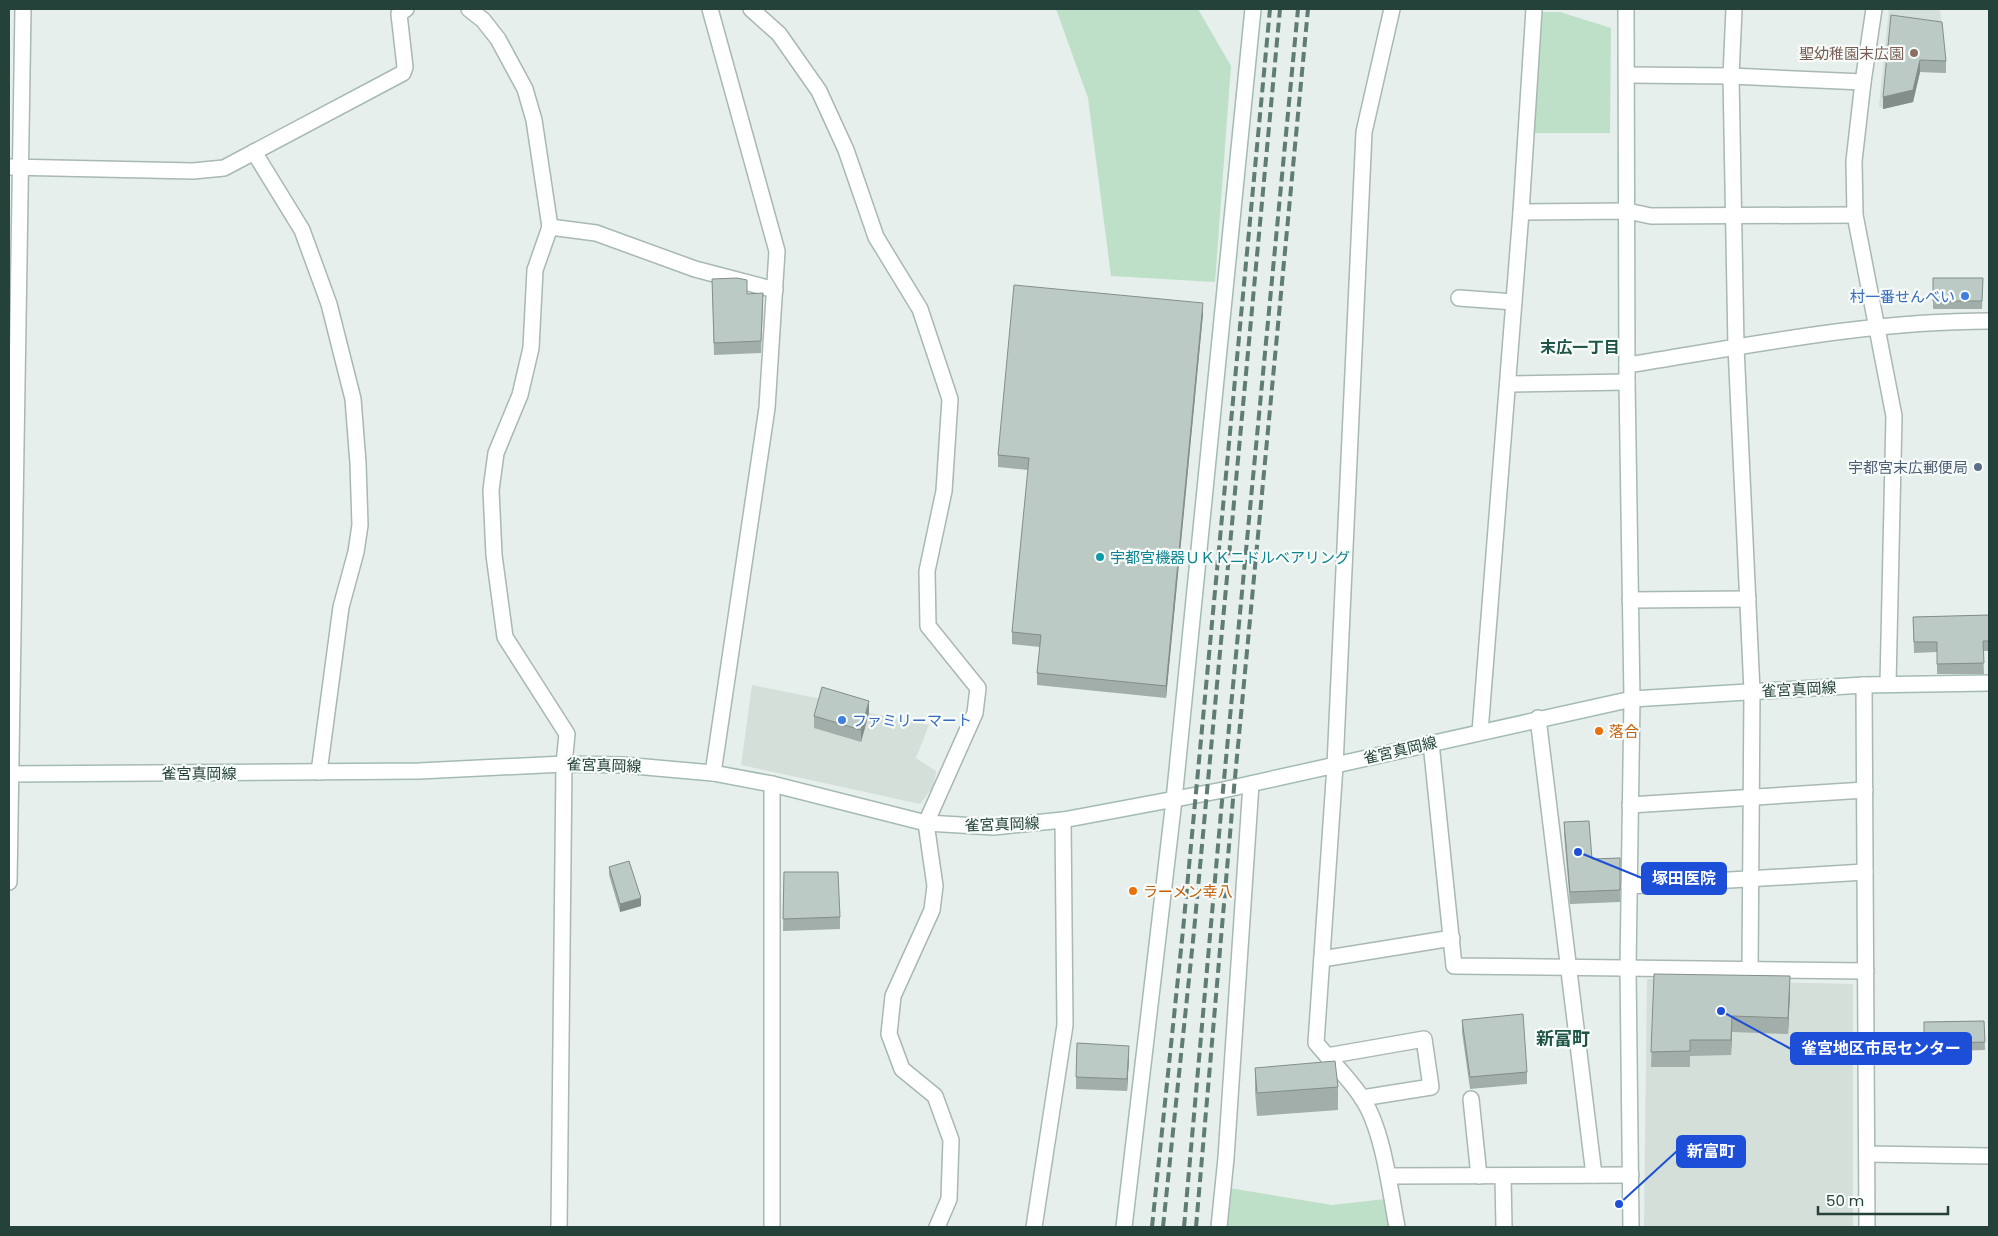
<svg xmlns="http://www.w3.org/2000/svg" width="1998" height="1236" viewBox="0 0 1998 1236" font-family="Poppins,'Noto Sans JP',sans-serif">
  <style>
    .built { fill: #d4dfda }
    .green { fill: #bfe0c8 }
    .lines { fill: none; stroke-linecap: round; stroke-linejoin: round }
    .street-casing { stroke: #a8b8b2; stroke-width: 18 }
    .secondary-casing { stroke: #a4bbb3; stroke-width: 18 }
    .street { stroke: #fff; stroke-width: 15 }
    .secondary { stroke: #fff; stroke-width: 15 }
    .rail { stroke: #5f7d75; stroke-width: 4; stroke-dasharray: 10 5; stroke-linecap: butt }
    .wall { fill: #a1aea9 }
    .shaded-wall { fill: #838d89 }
    .building { fill: #bbcac4; stroke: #838d89 }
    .education-dot { fill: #8d6e63; stroke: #f7fbf9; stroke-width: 2 }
    .shop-dot { fill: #3f7fe0; stroke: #f7fbf9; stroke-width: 2 }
    .service-dot { fill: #5c6f8a; stroke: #f7fbf9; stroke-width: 2 }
    .culture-dot { fill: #0f9aa8; stroke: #f7fbf9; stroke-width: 2 }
    .food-dot { fill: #e8710a; stroke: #f7fbf9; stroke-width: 2 }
    .labels { text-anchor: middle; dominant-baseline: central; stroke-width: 4.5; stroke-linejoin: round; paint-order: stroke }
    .education-label { font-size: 15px; fill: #785e54; stroke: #f7fbf9; text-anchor: end }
    .shop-label { font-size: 15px; fill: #366cbe; stroke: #f7fbf9; text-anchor: end }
    .service-label { font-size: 15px; fill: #4e5e75; stroke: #f7fbf9; text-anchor: end }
    .culture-label { font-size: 15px; fill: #0d838f; stroke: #f7fbf9; text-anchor: start }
    .street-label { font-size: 15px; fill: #24423a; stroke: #f7fbf9 }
    .food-label { font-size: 15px; fill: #c56008; stroke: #f7fbf9; text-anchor: start }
    .neighbourhood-label { font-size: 16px; font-weight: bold; fill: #1f5548; stroke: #f7fbf9 }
    .quarter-label { font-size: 18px; font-weight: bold; fill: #1f5548; stroke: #f7fbf9 }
    .leader { fill: none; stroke: #1d4ed8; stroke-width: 2 }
    .callout-dot { fill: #1d4ed8; stroke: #f7fbf9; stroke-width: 2 }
    .callout { fill: #1d4ed8; stroke: #1d4ed8; stroke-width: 2 }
    .callout-label { font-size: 16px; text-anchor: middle; font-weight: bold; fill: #fff }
  </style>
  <rect width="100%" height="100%" fill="#e6efeb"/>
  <g class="built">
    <polygon points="1889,9 1940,9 1946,73 1920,72 1913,102 1883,109 1879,106"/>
    <polygon points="752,685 822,699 869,713 929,725 916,758 936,771 934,786 920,804 741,765"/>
    <polygon points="1647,979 1853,984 1853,1227 1644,1227"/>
  </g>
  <g class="green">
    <polygon points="1056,9 1198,9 1231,66 1215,282 1111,276 1088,98"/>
    <polygon points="1537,12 1560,12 1611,28 1610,133 1531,133"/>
    <polygon points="1229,1188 1332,1205 1385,1199 1390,1227 1226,1227"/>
  </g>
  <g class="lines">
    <g class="street-casing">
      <g id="street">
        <polyline points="469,9 483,20 498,39 525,89 534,120 550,227 535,270 531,348 520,395 496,453 491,490 494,555 505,637 567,734 564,764 559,1227"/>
        <polyline points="710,9 777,251 767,408 713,773"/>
        <polyline points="751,9 779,34 819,91 846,150 876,237 920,309 950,399 944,491 927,571 928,626 978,688 975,713 926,823 935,886 932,910 893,996 889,1034 902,1069 935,1096 951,1140 949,1199 937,1227"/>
        <path d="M 1392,9 L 1364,132 L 1335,766 L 1316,1043 C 1331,1061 1350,1079 1362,1098 C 1383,1129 1390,1190 1397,1227"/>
        <polyline points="1734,9 1731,76 1736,347 1752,691 1750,971"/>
        <polyline points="1874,9 1863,82 1854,161 1855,215 1894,416 1888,684"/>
        <polyline points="1627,75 1731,76 1863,82"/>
        <polyline points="254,152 302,230 329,304 353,399 358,463 360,525 356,552 341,607 319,772"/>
        <polyline points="9,167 193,171 224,168 403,73 405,67 399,14 406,9"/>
        <polyline points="1521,212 1627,211 1651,216 1855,215"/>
        <polyline points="550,227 596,233 695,269 775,290"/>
        <polyline points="1459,298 1514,302"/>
        <path d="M 1627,365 C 1747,346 1868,321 1989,321"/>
        <polyline points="1508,384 1627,382"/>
        <polyline points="1630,600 1748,599"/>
        <polyline points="1864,685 1867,1227"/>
        <polyline points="1538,718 1594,1175"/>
        <polyline points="1480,732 1521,212 1534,9"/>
        <polyline points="1431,743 1454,966 1866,971"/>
        <polyline points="772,784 772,1227"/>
        <polyline points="1630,805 1865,790"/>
        <polyline points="9,882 23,9"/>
        <polyline points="1629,886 1865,872"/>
        <polyline points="1322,959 1452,938"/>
        <polyline points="1327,1056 1424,1039 1431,1087 1362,1098"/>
        <polyline points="1471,1099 1479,1176"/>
        <polyline points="1867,1154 1989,1156"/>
        <polyline points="1388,1176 1631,1175"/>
        <polyline points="1503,1176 1504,1227"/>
        <polyline points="1034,1227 1065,1025 1063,820"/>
        <polyline points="1219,1227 1226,1158 1251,784"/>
      </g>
    </g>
    <g class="secondary-casing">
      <g id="secondary">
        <polyline points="1626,9 1627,382 1632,699 1628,968 1631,1227"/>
        <polyline points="9,774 419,771 564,764 623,765 713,773 772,784 926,823 994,827 1063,820 1223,790 1632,699 1864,685 1989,683"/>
        <polyline points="1124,1227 1174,800 1253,9"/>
      </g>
    </g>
    <use href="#street" class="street"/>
    <use href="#secondary" class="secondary"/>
    <g class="rail">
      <polyline points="1152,1227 1183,930 1270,9"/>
      <polyline points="1163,1227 1194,931 1280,9"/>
      <polyline points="1184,1227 1223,790 1298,9"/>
      <polyline points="1196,1227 1234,788 1308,9"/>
    </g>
  </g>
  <g class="wall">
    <polygon points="1891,15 1946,61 1946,73 1920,72 1913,102 1883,109"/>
    <polygon points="1933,278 1983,278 1982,309 1933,309"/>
    <polygon points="712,279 747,294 763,305 761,353 714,355"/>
    <polygon points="1203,314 1166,698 1037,685 1037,673 1040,647 1012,644 1012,632 1028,470 998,467 998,455"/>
    <polygon points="1989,615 1989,651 1983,651 1984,674 1937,674 1937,652 1914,653 1913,617"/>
    <polygon points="869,713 861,742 814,728 814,716"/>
    <polygon points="1564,822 1592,859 1620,858 1620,902 1570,904 1564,834"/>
    <polygon points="609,867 641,906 620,912 609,875"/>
    <polygon points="784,872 840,917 840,929 783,931"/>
    <polygon points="1654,974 1790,991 1788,1034 1732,1032 1731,1055 1690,1056 1690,1067 1651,1067"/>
    <polygon points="1462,1020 1527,1072 1527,1084 1470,1089 1462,1032"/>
    <polygon points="1984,1021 1985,1050 1924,1052 1924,1022"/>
    <polygon points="1129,1058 1127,1091 1076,1089 1076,1077"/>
    <polygon points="1255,1068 1338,1087 1338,1110 1257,1116 1255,1091"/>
  </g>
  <g class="shaded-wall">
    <polygon points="1920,60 1920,72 1913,102 1883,109 1883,97"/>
    <polygon points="1203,303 1203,314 1166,698 1166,686"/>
    <polygon points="869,701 869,713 861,742 861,730"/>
    <polygon points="641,898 641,906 620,912 620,904"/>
    <polygon points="1790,976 1790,991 1788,1034 1788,1018"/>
    <polygon points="1732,1016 1732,1032 1731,1055 1731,1040"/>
    <polygon points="1129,1046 1129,1058 1127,1091 1127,1079"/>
  </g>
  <g class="building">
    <polygon points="1891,15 1942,22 1946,61 1920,60 1913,90 1883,97"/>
    <polygon points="737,278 747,280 747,294 763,293 761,341 714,343 712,279"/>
    <polygon points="1933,278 1983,278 1982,301 1933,301"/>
    <polygon points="1014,285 1203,303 1166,686 1037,673 1041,635 1012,632 1029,458 998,455"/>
    <polygon points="1989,615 1989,641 1983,641 1984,663 1937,664 1937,642 1914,642 1913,617"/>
    <polygon points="822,687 869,701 861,730 814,716"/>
    <polygon points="1589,821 1592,859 1620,858 1620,890 1570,892 1564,822"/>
    <polygon points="629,861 641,898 620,904 609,867"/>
    <polygon points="784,872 838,872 840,917 783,919"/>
    <polygon points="1654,974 1790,976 1788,1018 1732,1016 1731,1040 1690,1040 1690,1051 1651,1052"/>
    <polygon points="1523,1014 1527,1072 1470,1077 1462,1020"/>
    <polygon points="1984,1021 1985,1042 1924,1044 1924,1022"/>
    <polygon points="1077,1043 1129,1046 1127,1079 1076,1077"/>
    <polygon points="1335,1061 1338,1087 1257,1093 1255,1068"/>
  </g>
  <circle class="education-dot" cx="1914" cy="53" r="5"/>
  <g class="shop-dot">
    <circle cx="1965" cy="296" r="5"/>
    <circle cx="842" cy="720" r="5"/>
  </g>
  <circle class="service-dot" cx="1978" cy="467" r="5"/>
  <circle class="culture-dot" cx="1100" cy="557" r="5"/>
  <g class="food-dot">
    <circle cx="1599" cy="731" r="5"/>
    <circle cx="1133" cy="891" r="5"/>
  </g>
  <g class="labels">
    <g class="education-label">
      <text x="1904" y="53">聖幼稚園末広園</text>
    </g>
    <g class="shop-label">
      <text x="1955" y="296">村一番せんべい</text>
      <text x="852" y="720" text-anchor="start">ファミリーマート</text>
    </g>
    <g class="service-label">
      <text x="1968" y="467">宇都宮末広郵便局</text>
    </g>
    <g class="culture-label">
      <text x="1110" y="557">宇都宮機器ＵＫＫニドルベアリング</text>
    </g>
    <g class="street-label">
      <text transform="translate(1799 689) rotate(-3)">雀宮真岡線</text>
      <text transform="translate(1400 750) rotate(-13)">雀宮真岡線</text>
      <text transform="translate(604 765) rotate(2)">雀宮真岡線</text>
      <text x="199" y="773">雀宮真岡線</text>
      <text transform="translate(1002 824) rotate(-2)">雀宮真岡線</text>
    </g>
    <g class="food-label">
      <text x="1609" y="731">落合</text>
      <text x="1143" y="891">ラーメン幸八</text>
    </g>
    <g class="neighbourhood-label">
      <text x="1580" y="347">末広一丁目</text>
    </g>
    <g class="quarter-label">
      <text x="1563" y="1038">新富町</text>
    </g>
  </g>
  <path class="leader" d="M1578 852L1642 878M1721 1011L1791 1049M1619 1204L1677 1151"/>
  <g class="callout-dot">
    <circle cx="1578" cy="852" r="5"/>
    <circle cx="1721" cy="1011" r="5"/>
    <circle cx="1619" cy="1204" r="5"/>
  </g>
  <g class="callout">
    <rect x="1642" y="863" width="84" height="31" rx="5"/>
    <rect x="1791" y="1033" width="180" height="31" rx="5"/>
    <rect x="1677" y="1136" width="68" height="31" rx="5"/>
  </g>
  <g class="callout-label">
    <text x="1684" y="884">塚田医院</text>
    <text x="1881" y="1054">雀宮地区市民センター</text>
    <text x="1711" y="1157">新富町</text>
  </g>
  <rect width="1998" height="1236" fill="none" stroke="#24423a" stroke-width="20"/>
  <path d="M1818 1206v8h130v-8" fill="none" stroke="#24423a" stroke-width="2.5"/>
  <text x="1826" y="1206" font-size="15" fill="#24423a" stroke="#f7fbf9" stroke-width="4" paint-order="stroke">50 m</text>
</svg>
